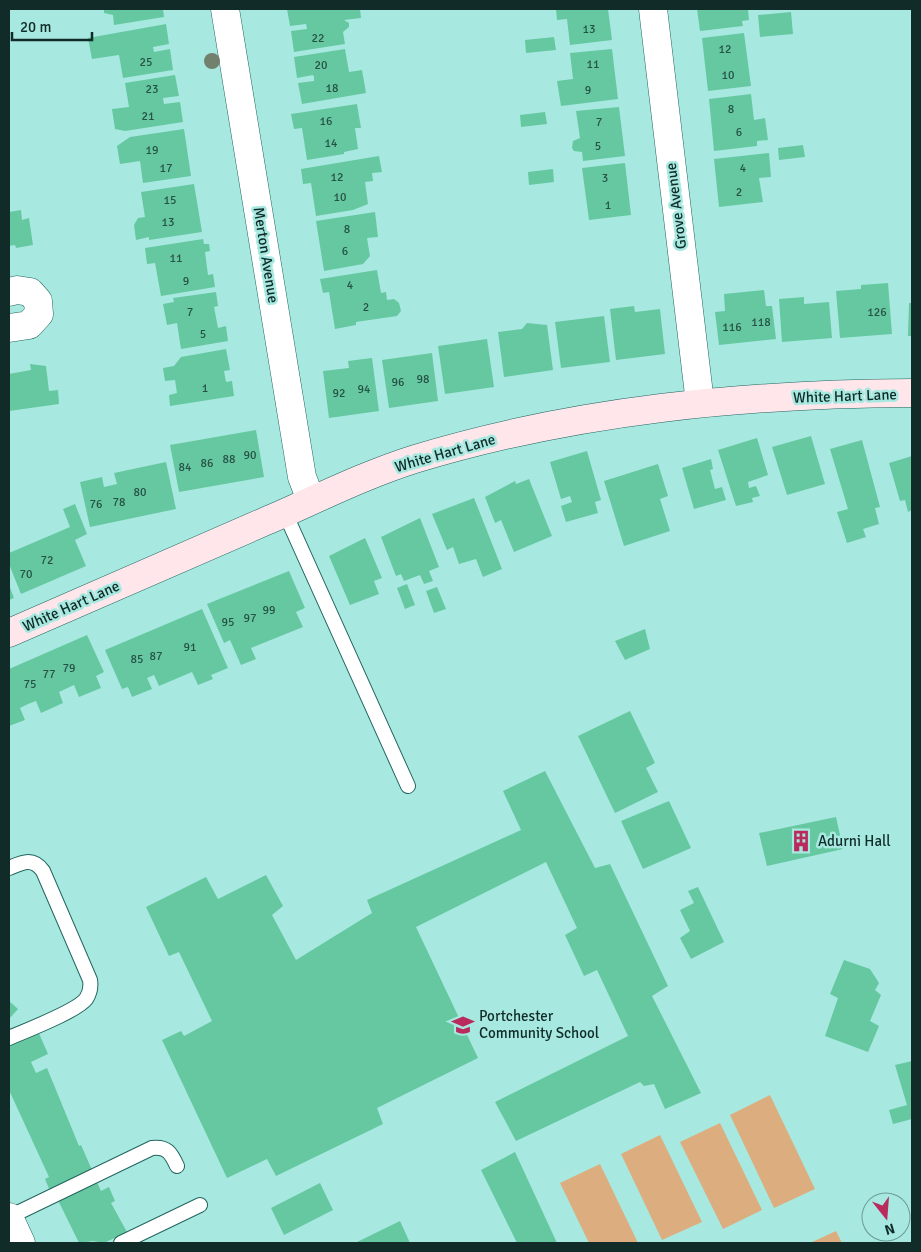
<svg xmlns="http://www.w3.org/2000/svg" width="921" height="1252" viewBox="0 0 921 1252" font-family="Signika,sans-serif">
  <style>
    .green { fill: #dcad7f }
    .building { fill: #66c8a1 }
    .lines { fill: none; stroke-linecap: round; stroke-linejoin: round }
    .lane-casing { stroke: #22655e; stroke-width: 16 }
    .street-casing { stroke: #22655e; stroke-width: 29 }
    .secondary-casing { stroke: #22655e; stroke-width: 29 }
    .lane { stroke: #fff; stroke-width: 14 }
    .street { stroke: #fff; stroke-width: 28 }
    .secondary { stroke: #fee6eb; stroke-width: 28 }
    .tree { fill: #72816e }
    .labels { text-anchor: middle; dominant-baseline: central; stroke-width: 5; stroke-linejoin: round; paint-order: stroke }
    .number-label { font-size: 12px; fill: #265246 }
    .street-label { font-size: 15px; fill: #102b28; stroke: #a7e9e0 }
    .poi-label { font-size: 15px; fill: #102b28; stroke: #a7e9e0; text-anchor: start }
  </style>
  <rect width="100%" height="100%" fill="#a7e9e0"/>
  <g class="green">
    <polygon points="770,1095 815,1189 774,1208 730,1115"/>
    <polygon points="720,1123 762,1210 723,1229 680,1142"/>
    <polygon points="660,1135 702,1222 662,1240 621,1154"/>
    <polygon points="600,1164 638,1243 589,1243 560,1183"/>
    <polygon points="836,1231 842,1243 810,1243"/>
  </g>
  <g class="building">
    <polygon points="104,9 163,9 164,17 114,25 113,15 104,13"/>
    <polygon points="287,9 360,9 361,18 344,20 349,23 349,27 343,32 345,44 294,52 291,31 307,29 306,24 290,26"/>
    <polygon points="556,9 608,9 612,40 570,45 567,19 557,20"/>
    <polygon points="697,9 748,9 749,20 742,21 743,26 700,31"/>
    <polygon points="791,12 793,34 760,37 758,15"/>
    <polygon points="166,24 169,44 153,47 154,52 170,49 173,70 123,78 119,55 92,59 88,38"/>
    <polygon points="744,33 751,86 708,91 702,38"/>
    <polygon points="554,37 556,50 526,53 525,40"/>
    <polygon points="345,49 349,72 362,70 366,93 302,104 298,83 314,81 314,77 313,75 297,78 294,57"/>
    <polygon points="612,49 618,99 561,106 557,81 573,79 570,53"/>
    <polygon points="175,75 179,96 163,98 164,104 180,102 183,122 125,131 115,129 112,109 129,107 125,83"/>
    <polygon points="751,94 754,120 765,118 768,140 757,141 757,146 714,151 709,99"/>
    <polygon points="357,104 361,128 355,128 358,149 344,152 344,154 307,160 302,128 294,129 291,114"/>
    <polygon points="619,107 625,156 583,161 582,152 574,151 572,148 573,141 580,138 576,111"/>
    <polygon points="545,112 547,124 521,127 520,115"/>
    <polygon points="184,129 191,176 143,183 140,161 120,164 117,146 130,137"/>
    <polygon points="803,145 805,157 779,160 778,148"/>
    <polygon points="769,153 771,177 759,178 763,202 719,207 714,159"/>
    <polygon points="379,156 382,172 372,173 373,181 365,182 368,204 353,210 316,216 311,183 303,184 301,169"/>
    <polygon points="625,163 631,215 589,220 582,168"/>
    <polygon points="553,169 554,182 529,185 528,172"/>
    <polygon points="194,184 202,232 149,240 149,237 136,240 134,225 138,218 145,217 141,192"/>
    <polygon points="21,210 22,220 29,218 33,245 16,248 15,245 9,246 9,212"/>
    <polygon points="375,212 378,237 367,238 370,256 363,264 324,271 316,221"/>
    <polygon points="203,239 204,244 209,244 210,251 205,252 208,275 213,274 215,287 161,296 155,263 147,264 145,248"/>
    <polygon points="377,270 381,293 386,292 387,300 394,299 399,303 401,311 397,316 356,322 356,325 335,329 329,292 323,293 320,279"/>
    <polygon points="888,283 892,334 840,338 836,291 861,289 861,285"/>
    <polygon points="764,290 766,306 772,306 776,339 719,345 715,312 725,311 724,294"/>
    <polygon points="216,292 218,306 214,307 218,328 226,326 228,341 181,349 177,323 167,325 163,304 174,302 173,298"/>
    <polygon points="804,297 804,304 829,302 832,338 782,342 779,299"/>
    <polygon points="909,303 912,303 912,336 908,336"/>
    <polygon points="634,306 635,312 660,309 665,354 616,360 610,309"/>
    <polygon points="604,316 610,362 561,368 555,322"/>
    <polygon points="527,323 547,325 553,370 504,377 498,332 522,329"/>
    <polygon points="487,339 494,387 445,394 438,346"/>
    <polygon points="226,349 230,370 224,371 226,382 232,381 234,396 170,406 169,395 177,393 175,380 165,381 163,368 174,366 181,357"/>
    <polygon points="432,353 438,401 389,408 382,360"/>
    <polygon points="372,358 379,411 329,418 323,371 349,368 348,361"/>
    <polygon points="30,364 46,366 49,391 58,390 59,404 9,411 9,374 31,370"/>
    <polygon points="256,430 264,477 179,492 170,445"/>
    <polygon points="811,436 825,484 787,495 772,447"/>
    <polygon points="757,438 768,475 748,482 749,488 756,486 760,496 752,498 753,502 736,506 718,450"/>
    <polygon points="862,440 880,507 875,508 879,524 863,529 866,537 847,543 837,512 848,509 830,449"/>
    <polygon points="587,451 601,500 595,502 598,513 566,522 561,506 572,502 570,496 561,499 550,462"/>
    <polygon points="912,456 912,510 908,512 905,500 900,501 889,463"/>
    <polygon points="711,459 713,469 710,470 715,489 722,487 726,500 694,509 682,468"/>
    <polygon points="166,462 176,509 90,527 80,482 102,477 104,487 117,484 114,473"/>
    <polygon points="658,464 668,496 660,499 670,531 624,546 604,481"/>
    <polygon points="529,479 552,536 514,552 501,520 495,523 485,497 515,481 516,484"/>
    <polygon points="474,498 502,569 483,577 476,559 459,564 453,547 447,550 432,514"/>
    <polygon points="75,504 87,534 75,540 86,566 21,594 9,564 9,553 70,527 63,509"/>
    <polygon points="420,518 439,567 429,571 433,581 424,584 420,575 404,581 401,574 396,576 381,537"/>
    <polygon points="365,538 382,578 374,581 379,594 350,605 329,556"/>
    <polygon points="289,571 305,608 296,612 303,627 251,648 256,659 241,665 230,640 224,643 207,604"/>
    <polygon points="407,584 415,605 405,609 397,588"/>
    <polygon points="9,585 14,598 9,600"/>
    <polygon points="437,587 446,609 434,613 426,591"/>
    <polygon points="202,609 228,668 211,675 213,679 198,685 192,672 159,686 154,675 147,678 152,689 132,697 128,687 122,689 105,650"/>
    <polygon points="645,629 650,649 625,660 615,641"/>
    <polygon points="87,635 104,672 96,676 101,688 79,697 74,685 59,692 63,703 41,713 36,701 28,704 20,708 25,720 9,726 9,669"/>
    <polygon points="630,711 655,763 646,768 658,792 615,813 578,736"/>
    <polygon points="545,771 595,868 610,864 668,986 652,996 701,1093 665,1109 654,1084 644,1086 640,1082 516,1141 495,1102 628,1036 597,970 584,976 565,935 577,928 546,862 416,927 478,1058 377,1108 383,1124 276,1176 267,1159 227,1178 162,1040 181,1031 184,1036 212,1021 179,952 169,956 146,907 206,877 218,899 266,875 283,906 272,915 296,960 372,913 367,900 521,830 503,791"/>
    <polygon points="669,801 691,848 643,869 621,821"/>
    <polygon points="836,817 843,849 767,866 759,833"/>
    <polygon points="698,887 724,942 691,959 680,938 690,931 680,910 694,903 688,891"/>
    <polygon points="844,960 870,969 879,983 875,990 881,995 870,1021 879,1026 868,1052 825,1036 838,998 830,994"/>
    <polygon points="9,1001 18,1009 9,1019"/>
    <polygon points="38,1031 48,1054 31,1062 36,1073 47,1068 79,1146 81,1145 92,1170 50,1191 45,1179 49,1177 9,1090 9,1043"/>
    <polygon points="912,1061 912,1119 893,1124 889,1110 907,1105 895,1065"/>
    <polygon points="515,1152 557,1243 517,1243 481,1170"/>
    <polygon points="95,1178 101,1191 109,1187 115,1201 111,1203 127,1232 104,1243 93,1241 79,1243 56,1196"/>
    <polygon points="320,1183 333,1210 284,1235 271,1208"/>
    <polygon points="400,1221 410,1243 355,1243"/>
  </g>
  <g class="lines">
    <g class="lane-casing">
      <g id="lane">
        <polyline points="285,513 408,786"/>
        <path d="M 9,868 C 23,862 33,857 43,871 L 90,980 C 91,986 90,993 86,999 C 77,1011 25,1031 9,1038"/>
        <path d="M 9,1217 L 152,1148 C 167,1146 171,1153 177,1166"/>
        <polyline points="121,1243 200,1205"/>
      </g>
    </g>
    <g class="street-casing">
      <g id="street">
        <polyline points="225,9 302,477 311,500"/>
        <polyline points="653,9 700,403"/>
        <polyline points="9,292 17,290 30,292 38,301 39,314 29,325 9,328"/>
        <polyline points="9,1217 21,1243"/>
      </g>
    </g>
    <g class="secondary-casing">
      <path id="secondary" d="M 9,633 C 94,596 180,559 266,521 C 315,500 364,475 415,459 C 576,410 745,394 912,393"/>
    </g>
    <use href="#lane" class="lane"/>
    <use href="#street" class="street"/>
    <use href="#secondary" class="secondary"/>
  </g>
  <circle class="tree" cx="212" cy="61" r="8"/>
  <defs>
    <g id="building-bare" transform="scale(1.725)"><path d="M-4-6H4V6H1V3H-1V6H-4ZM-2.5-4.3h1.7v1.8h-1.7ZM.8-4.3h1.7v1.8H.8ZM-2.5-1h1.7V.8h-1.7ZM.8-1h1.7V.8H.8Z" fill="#b92b5c" stroke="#a7e9e0" stroke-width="2.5" paint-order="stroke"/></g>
    <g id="school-bare" transform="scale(1.725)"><path d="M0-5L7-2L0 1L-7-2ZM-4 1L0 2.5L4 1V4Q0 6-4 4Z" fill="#b92b5c" stroke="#a7e9e0" stroke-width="2.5" paint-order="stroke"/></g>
  </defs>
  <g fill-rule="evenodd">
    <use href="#building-bare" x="801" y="841"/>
    <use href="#school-bare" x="463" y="1025"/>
  </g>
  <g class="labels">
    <g class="number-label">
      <text x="589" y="29">13</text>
      <text x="318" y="38">22</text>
      <text x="725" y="49">12</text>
      <text x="146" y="62">25</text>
      <text x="593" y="64">11</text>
      <text x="321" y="65">20</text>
      <text x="728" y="75">10</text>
      <text x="332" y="88">18</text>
      <text x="152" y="89">23</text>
      <text x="588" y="90">9</text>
      <text x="731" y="109">8</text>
      <text x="148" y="116">21</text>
      <text x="326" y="121">16</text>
      <text x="599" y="122">7</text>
      <text x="739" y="132">6</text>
      <text x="331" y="143">14</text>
      <text x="598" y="146">5</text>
      <text x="152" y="150">19</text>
      <text x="166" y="168">17</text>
      <text x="743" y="168">4</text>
      <text x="337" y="177">12</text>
      <text x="605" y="178">3</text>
      <text x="739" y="192">2</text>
      <text x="340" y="197">10</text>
      <text x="170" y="200">15</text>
      <text x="608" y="205">1</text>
      <text x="168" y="222">13</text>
      <text x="347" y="229">8</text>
      <text x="345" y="251">6</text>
      <text x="176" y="258">11</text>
      <text x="186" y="281">9</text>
      <text x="350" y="285">4</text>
      <text x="366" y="307">2</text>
      <text x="190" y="312">7</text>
      <text x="877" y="312">126</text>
      <text x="761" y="322">118</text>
      <text x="732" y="327">116</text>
      <text x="203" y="334">5</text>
      <text x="423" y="379">98</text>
      <text x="398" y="382">96</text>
      <text x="205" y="388">1</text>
      <text x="364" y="389">94</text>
      <text x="339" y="393">92</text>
      <text x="250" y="455">90</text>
      <text x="229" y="459">88</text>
      <text x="207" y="463">86</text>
      <text x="185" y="467">84</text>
      <text x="140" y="492">80</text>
      <text x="119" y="502">78</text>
      <text x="96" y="504">76</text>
      <text x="47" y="560">72</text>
      <text x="26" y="574">70</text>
      <text x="269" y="610">99</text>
      <text x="250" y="618">97</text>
      <text x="228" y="622">95</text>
      <text x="190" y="647">91</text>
      <text x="156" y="656">87</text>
      <text x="137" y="659">85</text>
      <text x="69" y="668">79</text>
      <text x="49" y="674">77</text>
      <text x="30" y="684">75</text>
    </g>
    <g class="street-label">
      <text transform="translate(676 206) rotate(-97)">Grove Avenue</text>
      <text transform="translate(266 255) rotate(81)">Merton Avenue</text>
      <text transform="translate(845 396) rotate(-2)">White Hart Lane</text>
      <text transform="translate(445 453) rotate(-16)">White Hart Lane</text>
      <text transform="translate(71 606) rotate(-24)">White Hart Lane</text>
    </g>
    <g class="poi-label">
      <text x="818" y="841">Adurni Hall</text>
      <text x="479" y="1016">Portchester<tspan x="479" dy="17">Community School</tspan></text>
    </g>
  </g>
  <rect width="921" height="1252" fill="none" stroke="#102b28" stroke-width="20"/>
  <g transform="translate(886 1217) rotate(163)"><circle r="24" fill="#a7e9e0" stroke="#6b9d96"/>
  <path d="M0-4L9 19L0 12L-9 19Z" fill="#b92b5c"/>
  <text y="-8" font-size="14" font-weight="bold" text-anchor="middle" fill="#102b28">N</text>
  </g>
  <path d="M12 32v8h80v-8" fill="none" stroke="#102b28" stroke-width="2.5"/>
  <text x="20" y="32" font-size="15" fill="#102b28" stroke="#a7e9e0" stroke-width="4" paint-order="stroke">20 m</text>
</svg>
